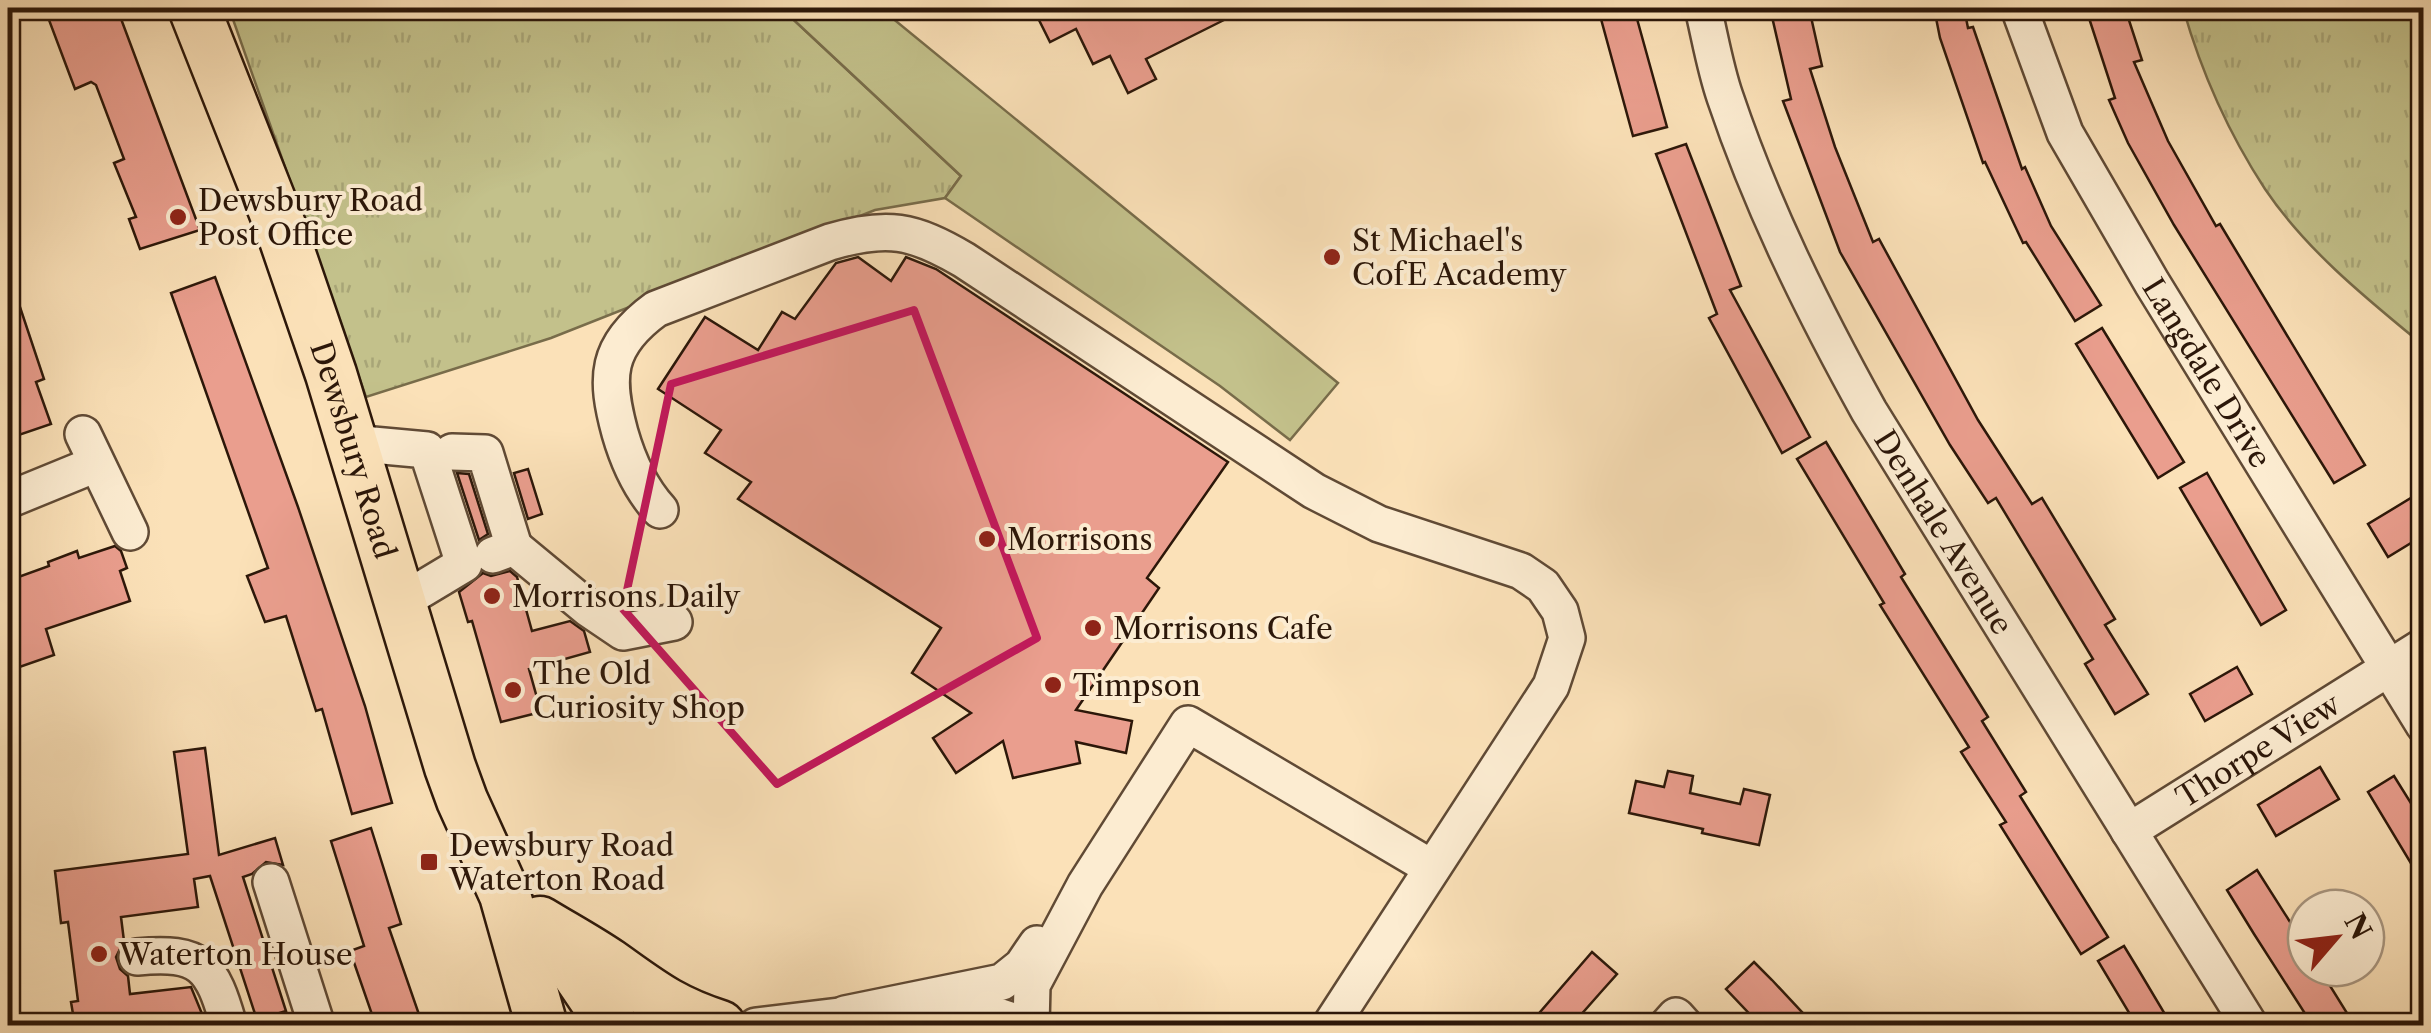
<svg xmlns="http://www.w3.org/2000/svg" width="2431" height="1033" viewBox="0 0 2431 1033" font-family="'Libre Caslon Text',serif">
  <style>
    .park { fill: url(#park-tufts); stroke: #786c4a; stroke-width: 2.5 }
    .garden { fill: #c3c18b; stroke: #786c4a; stroke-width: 2.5 }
    .building { fill: #ea9e8e; stroke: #2c1709; stroke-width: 2.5 }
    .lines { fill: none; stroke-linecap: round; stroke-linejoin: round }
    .minor-casing { stroke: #604a35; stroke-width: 40 }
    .highway-casing { stroke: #2c1709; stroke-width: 55 }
    .minor { stroke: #fcecd1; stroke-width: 35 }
    .highway { stroke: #fbe1b8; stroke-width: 50 }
    .marked { fill: none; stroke: #c2185b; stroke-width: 8; stroke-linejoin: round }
    .poi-dot { fill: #8f2418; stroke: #fcecd1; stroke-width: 4 }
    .labels { text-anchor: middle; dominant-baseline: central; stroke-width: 8; stroke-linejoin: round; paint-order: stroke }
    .poi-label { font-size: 30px; fill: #2c1709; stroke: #fcecd1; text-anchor: start }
    .street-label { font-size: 30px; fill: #2c1709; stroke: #fcecd1 }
  </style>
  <defs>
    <pattern id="park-tufts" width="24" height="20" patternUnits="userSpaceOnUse" patternTransform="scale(2.5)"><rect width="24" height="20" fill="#c3c18b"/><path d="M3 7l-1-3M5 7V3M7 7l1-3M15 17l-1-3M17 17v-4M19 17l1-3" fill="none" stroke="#a8a577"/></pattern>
  </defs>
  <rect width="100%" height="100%" fill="#fbe1b8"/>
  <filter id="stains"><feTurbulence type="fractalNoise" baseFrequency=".002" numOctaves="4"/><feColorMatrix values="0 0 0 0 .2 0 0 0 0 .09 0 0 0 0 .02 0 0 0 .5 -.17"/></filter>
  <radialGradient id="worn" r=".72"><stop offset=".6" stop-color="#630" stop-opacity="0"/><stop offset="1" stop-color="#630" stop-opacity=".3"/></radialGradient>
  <g class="park">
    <polygon points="229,8 781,8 961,176 945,198 875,210 551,338 366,397"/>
    <path d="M 2183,8 L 2423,8 L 2423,345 C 2367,299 2306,250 2265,189 C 2229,134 2201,71 2183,8 Z"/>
  </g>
  <polygon class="garden" points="781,8 880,8 1338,383 1290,440 1220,386 945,198 961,176"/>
  <g class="building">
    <polygon points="76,8 117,8 200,230 140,249 129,219 136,217 114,163 124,159 96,85 91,82 75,89 49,20"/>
    <polygon points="1033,8 1248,8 1146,59 1156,79 1128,93 1110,56 1093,64 1076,29 1050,42"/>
    <polygon points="1598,8 1634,8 1667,127 1633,136"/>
    <polygon points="1770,8 1809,8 1822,66 1810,69 1835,147 1873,242 1879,239 1978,420 2032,504 2042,498 2115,619 2105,625 2148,694 2115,714 2085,664 2093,659 1996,498 1988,503 1950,445 1840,252 1783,101 1791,99"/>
    <polygon points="1934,8 1964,8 1968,28 1973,27 2022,169 2025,167 2051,226 2101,305 2075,321 2026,242 2023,243 1985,162 1983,163 1940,38"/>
    <polygon points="2125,8 2142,60 2134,62 2168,141 2216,226 2220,224 2365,465 2334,483 2174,225 2128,143 2109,100 2115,98 2089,18"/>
    <polygon points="1686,144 1741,286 1730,290 1810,437 1782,453 1709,318 1717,314 1656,154"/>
    <polygon points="858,257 891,281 906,257 936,269 1228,462 1147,578 1159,588 1076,710 1132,721 1126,753 1076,742 1080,763 1013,778 1003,741 956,773 933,738 971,713 912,673 941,628 738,499 751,482 705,453 721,430 658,389 705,317 758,350 782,312 795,319 836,263"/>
    <polygon points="215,277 298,507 365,706 392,803 352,814 322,709 316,711 286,616 265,622 247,576 268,568 171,293"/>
    <polygon points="8,283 12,283 44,379 36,382 51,424 13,437 8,420"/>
    <polygon points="2102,328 2184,462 2158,478 2076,344"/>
    <polygon points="1826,442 1905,574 1901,577 1988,717 1982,721 2026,792 2020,796 2108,937 2081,954 2000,825 2006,822 1961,752 1969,747 1880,605 1884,603 1797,459"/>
    <polygon points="528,469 542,514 528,519 514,473"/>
    <polygon points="457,473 469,474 488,534 479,540"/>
    <polygon points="2207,473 2286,610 2261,625 2180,488"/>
    <polygon points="2424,490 2424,535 2388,557 2368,524"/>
    <polygon points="115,546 121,551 127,568 120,571 130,601 46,629 54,655 8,671 8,607 18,604 10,580 49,566 48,562 77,551 79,558"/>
    <polygon points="510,571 517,577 532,631 570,621 584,631 590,652 529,669 541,712 501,722 472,621 468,622 459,592 483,573 491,576"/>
    <polygon points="2237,667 2252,694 2205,721 2190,694"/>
    <polygon points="205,748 219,855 275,838 283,865 266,862 252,874 243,877 286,1011 257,1020 210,876 194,879 198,907 121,917 124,941 116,957 120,969 128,976 130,994 191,987 207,1026 75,1026 71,1002 78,1001 68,922 61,923 55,871 188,854 174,752"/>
    <polygon points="2320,767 2339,799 2276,836 2258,805"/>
    <polygon points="1668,771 1693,776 1690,793 1740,804 1744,789 1770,795 1759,845 1702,833 1703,829 1629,813 1636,781 1664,787"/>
    <polygon points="2394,776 2424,824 2424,885 2368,792"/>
    <polygon points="371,828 401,924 389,928 423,1026 376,1026 350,951 364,946 331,841"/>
    <polygon points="2257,870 2306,947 2306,968 2319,968 2355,1026 2313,1026 2254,934 2227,890"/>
    <polygon points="2124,946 2138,969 2172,1026 2137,1026 2098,961"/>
    <polygon points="1592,952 1617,974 1601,992 1571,1026 1528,1026"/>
    <polygon points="1754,962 1772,980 1815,1026 1761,1026 1726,989"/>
  </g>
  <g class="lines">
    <g class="minor-casing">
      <g id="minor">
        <path id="s1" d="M 1703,8 C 1710,37 1715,68 1725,97 C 1762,207 1813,310 1869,411 L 2250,1026"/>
        <path id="s2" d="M 2019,8 L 2065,133 L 2152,283 L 2424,725"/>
        <polyline points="83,434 130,532"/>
        <polyline points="351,443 427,450 464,564 399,603"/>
        <polyline points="452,452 485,453 514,547 493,555"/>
        <polyline points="8,500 96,464"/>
        <path d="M 660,510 C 641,489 628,461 620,433 C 605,378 605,346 656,309 L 830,242 C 887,225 913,230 964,260 L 1314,491 L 1379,524 L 1521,571 L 1543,586 L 1560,611 L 1567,638 L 1551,686 L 1330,1026"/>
        <polyline points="514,547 589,609 623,632 674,622"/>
        <path id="s3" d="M 2129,831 L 2424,646"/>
        <polyline points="271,882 317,1026"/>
        <path d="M 137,957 C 201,951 212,965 229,1026"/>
        <polyline points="941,1011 980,1010 1028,1026"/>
        <polyline points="845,1014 1002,982 1022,966 1037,944"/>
        <polyline points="756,1026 864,1013"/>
        <polyline points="1031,1026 1032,985 1085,885 1188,724 1432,868"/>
        <polyline points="1667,1026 1676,1016 1685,1026"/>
      </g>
    </g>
    <g class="highway-casing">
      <g id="highway">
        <path id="s4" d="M 194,8 L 281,228 L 331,374 L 450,767 L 462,800 L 505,895 L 542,1026"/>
        <path d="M 540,922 C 563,936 587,949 609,964 C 650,993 670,1010 720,1026"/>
        <polyline points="557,943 613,1026"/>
      </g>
    </g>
    <use href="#minor" class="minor"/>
    <use href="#highway" class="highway"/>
  </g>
  <path class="marked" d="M 914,310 L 1037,638 L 777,784 L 623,609 L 671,384 Z"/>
  <g class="poi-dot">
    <circle cx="178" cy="217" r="10"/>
    <circle cx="1332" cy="257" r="10"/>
    <circle cx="987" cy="539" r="10"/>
    <circle cx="492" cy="596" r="10"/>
    <circle cx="1093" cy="628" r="10"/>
    <circle cx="1053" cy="685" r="10"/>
    <circle cx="513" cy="690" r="10"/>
    <rect x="419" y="852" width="20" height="20" rx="5"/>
    <circle cx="99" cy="954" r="10"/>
  </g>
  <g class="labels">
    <g class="poi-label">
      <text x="198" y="200">Dewsbury Road<tspan x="198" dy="34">Post Office</tspan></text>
      <text x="1352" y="240">St Michael's<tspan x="1352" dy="34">CofE Academy</tspan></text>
      <text x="1007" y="539">Morrisons</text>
      <text x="512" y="596">Morrisons Daily</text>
      <text x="1113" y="628">Morrisons Cafe</text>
      <text x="533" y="673">The Old<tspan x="533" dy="34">Curiosity Shop</tspan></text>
      <text x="1073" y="685">Timpson</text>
      <text x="449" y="845">Dewsbury Road<tspan x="449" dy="34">Waterton Road</tspan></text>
      <text x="119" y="954">Waterton House</text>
    </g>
    <g class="street-label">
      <text stroke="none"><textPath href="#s2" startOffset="412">Langdale Drive</textPath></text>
      <text stroke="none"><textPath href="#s4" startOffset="470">Dewsbury Road</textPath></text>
      <text stroke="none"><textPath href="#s1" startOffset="580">Denhale Avenue</textPath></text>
      <text stroke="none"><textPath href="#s3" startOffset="152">Thorpe View</textPath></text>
    </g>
  </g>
  <rect width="2431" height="1033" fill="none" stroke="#fbe1b8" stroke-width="40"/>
  <rect x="10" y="10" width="2411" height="1013" fill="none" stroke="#2c1709" stroke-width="5"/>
  <rect x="20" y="20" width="2391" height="993" fill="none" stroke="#2c1709" stroke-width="2.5"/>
  <g transform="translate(2336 938) rotate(62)"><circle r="48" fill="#fcecd1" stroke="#a99781" stroke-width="2.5"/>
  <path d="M0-8L18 38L0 25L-18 38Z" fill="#8f2418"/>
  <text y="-15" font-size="28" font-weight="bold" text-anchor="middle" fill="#2c1709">N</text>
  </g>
  <rect width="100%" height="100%" filter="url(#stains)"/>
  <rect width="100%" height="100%" fill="url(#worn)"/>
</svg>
